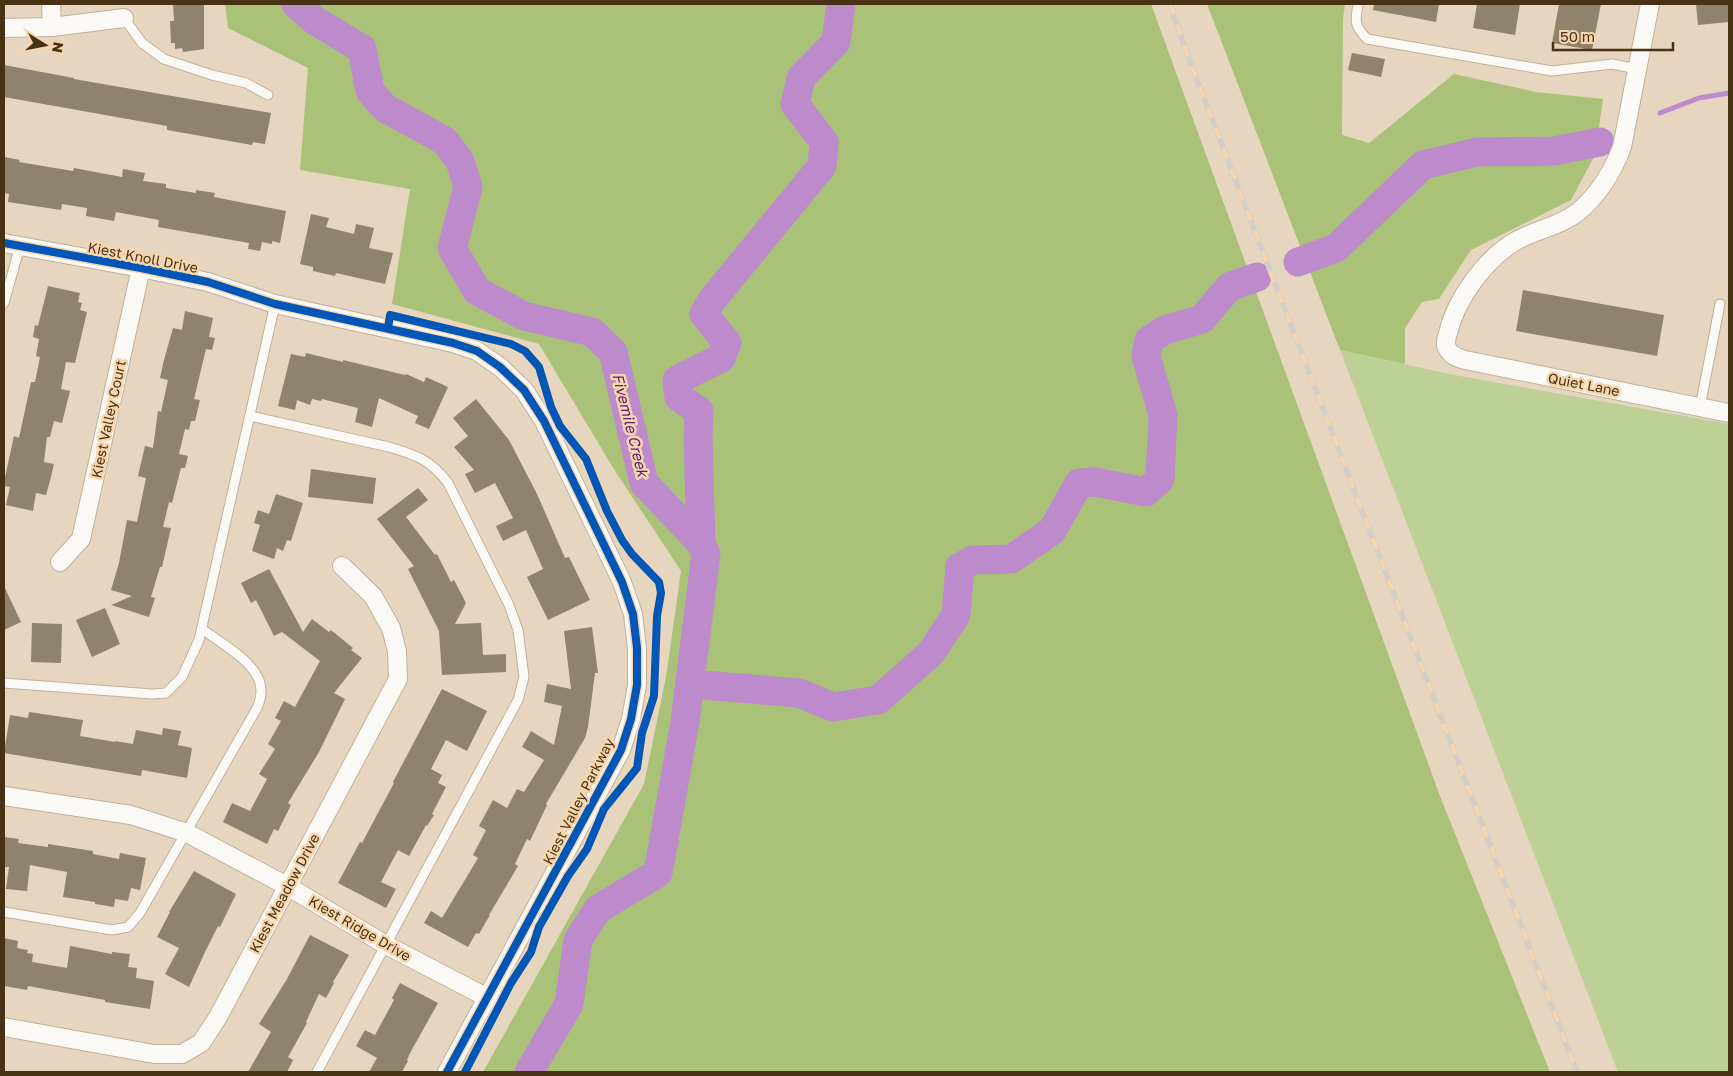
<svg xmlns="http://www.w3.org/2000/svg" width="1733" height="1076" viewBox="0 0 1733 1076" font-family="'Golos Text',sans-serif">
  <style>
    .green { fill: #bdd196 }
    .forest { fill: #a9c277 }
    .lines { fill: none; stroke-linecap: round; stroke-linejoin: round }
    .stream { stroke: #bd8acc; stroke-width: 5 }
    .river { stroke: #bd8acc; stroke-width: 29 }
    .building { fill: #8f836b }
    .lane-casing { stroke: #c2b099; stroke-width: 11 }
    .street-casing { stroke: #c2b099; stroke-width: 20 }
    .lane { stroke: #fbf9f5; stroke-width: 9 }
    .street { stroke: #fbf9f5; stroke-width: 18 }
    .rail-casing { stroke: #d4cec7; stroke-width: 5.5 }
    .rail { stroke: #f7d6ae; stroke-width: 4; stroke-dasharray: 11; stroke-linecap: butt }
    .cycleway-casing { stroke: #f7d6ae; stroke-width: 11 }
    .cycleway { stroke: #0057b8; stroke-width: 8 }
    .labels { text-anchor: middle; dominant-baseline: central; stroke-width: 5; stroke-linejoin: round; paint-order: stroke }
    .street-label { font-size: 14px; fill: #483215; stroke: #f7d6ae }
    .water-label { font-size: 15px; font-style: italic; fill: #581976; stroke: #f7d6ae }
  </style>
  <rect width="100%" height="100%" fill="#e6d5bf"/>
  <polygon class="green" points="1340,350 1454,375 1729,424 1729,1072 1618,1072"/>
  <g class="forest">
    <polygon points="225,4 1151,4 1440,796 1550,1072 483,1072 644,784 666,677 681,571 615,471 539,344 392,304 410,189 300,170 308,68 228,28"/>
    <polygon points="1207,4 1345,4 1343,19 1342,135 1369,143 1454,74 1536,92 1603,99 1595,155 1571,200 1471,250 1439,299 1422,302 1405,328 1405,364 1340,350"/>
  </g>
  <g class="lines">
    <polyline class="stream" points="1660,113 1699,98 1729,93"/>
    <g class="river">
      <polyline points="296,4 314,20 362,49 370,91 385,108 445,141 460,161 468,187 452,248 477,291 524,316 592,332 613,352 644,483 701,543 706,554 685,722 658,873 598,909 578,940 569,1004 529,1072"/>
      <polyline points="1298,262 1336,248 1423,165 1477,152 1554,151 1600,142"/>
      <polyline points="701,543 698,438 699,411 679,397 677,380 721,358 727,343 704,314 712,300 822,166 824,142 795,104 801,78 836,42 841,4"/>
      <polyline points="690,684 799,693 833,707 878,700 931,653 956,615 960,567 973,560 1011,559 1052,531 1079,483 1095,482 1146,492 1160,479 1163,415 1146,356 1149,340 1165,330 1202,319 1229,287 1257,277"/>
    </g>
  </g>
  <g class="building">
    <polygon points="173,4 204,4 204,49 183,52 182,48 175,49 175,43 171,43 170,21 174,21"/>
    <polygon points="1374,4 1439,4 1436,22 1373,10"/>
    <polygon points="1477,4 1520,4 1515,35 1473,28"/>
    <polygon points="1559,4 1601,4 1592,50 1552,43"/>
    <polygon points="1696,4 1729,4 1729,22 1698,25"/>
    <polygon points="1352,53 1385,59 1381,77 1348,70"/>
    <polygon points="4,65 74,78 74,79 271,113 265,144 253,142 252,145 167,130 167,126 4,97"/>
    <polygon points="4,157 20,160 19,162 73,171 74,168 122,177 123,169 145,173 143,181 166,184 166,188 196,193 196,190 215,193 214,197 286,211 280,243 272,241 272,244 262,242 260,251 248,249 249,243 158,227 159,220 116,212 114,221 86,216 87,208 62,204 61,210 8,202 9,194 4,193"/>
    <polygon points="311,214 329,218 326,227 354,234 356,224 374,228 369,248 393,253 385,284 336,273 335,276 313,271 313,267 300,264"/>
    <polygon points="48,286 80,293 78,302 82,303 80,310 87,312 75,363 66,362 61,389 70,391 62,423 54,421 50,437 47,437 44,462 54,464 51,477 46,495 36,493 33,511 6,505 10,487 4,486 4,482 14,436 19,438 31,382 35,382 40,357 36,356 39,339 33,337 35,325 38,326"/>
    <polygon points="1523,290 1664,315 1657,356 1516,331"/>
    <polygon points="185,311 213,318 209,337 215,338 212,350 206,349 194,399 200,400 195,421 191,421 189,430 185,429 179,454 188,456 185,468 181,468 172,503 169,502 163,527 171,528 162,567 160,567 151,597 155,598 149,617 111,605 132,596 111,590 119,563 127,520 137,522 141,502 146,478 138,476 145,446 153,448 158,411 161,412 168,380 160,378 164,360 173,328 182,330"/>
    <polygon points="306,353 343,362 343,360 405,375 406,374 424,382 426,377 448,387 429,429 415,423 418,416 379,398 372,427 355,422 358,408 322,399 321,401 312,399 310,405 297,400 295,410 278,406 291,354 305,357"/>
    <polygon points="476,399 509,440 537,494 565,558 569,557 590,600 548,620 527,577 543,569 526,530 503,541 496,526 513,518 495,483 475,493 465,474 474,470 454,447 468,436 453,418"/>
    <polygon points="311,469 376,478 373,504 308,497"/>
    <polygon points="418,488 428,500 406,517 435,555 437,554 451,582 454,580 466,603 455,624 481,623 483,655 506,654 506,672 442,675 439,631 408,569 414,566 377,519"/>
    <polygon points="276,494 303,503 291,541 287,540 283,551 277,548 274,559 252,551 260,525 254,523 258,510 269,514"/>
    <polygon points="269,569 303,632 312,619 329,632 331,630 353,648 351,650 362,658 334,693 345,699 319,752 288,803 291,805 278,831 274,829 267,844 223,822 232,803 250,811 267,779 259,774 275,749 268,744 281,721 275,718 284,701 295,707 320,661 282,632 274,636 256,600 251,603 241,583"/>
    <polygon points="4,586 21,622 4,630"/>
    <polygon points="105,608 120,644 92,657 76,620"/>
    <polygon points="32,623 62,624 61,663 31,662"/>
    <polygon points="592,627 598,673 595,673 588,727 585,738 546,804 547,805 530,841 527,839 515,864 518,866 489,915 490,915 479,934 476,933 468,947 424,923 431,911 442,918 478,858 473,855 486,830 479,826 493,800 507,808 517,789 524,792 544,760 522,747 531,731 554,745 562,706 544,702 547,684 571,689 564,631"/>
    <polygon points="442,689 487,711 467,751 446,740 431,769 442,775 438,783 446,787 432,814 434,815 427,826 426,825 409,856 398,850 381,882 396,889 386,908 338,883 360,842 362,843 394,783 393,782"/>
    <polygon points="29,712 83,720 80,736 115,742 115,741 133,744 136,730 162,735 163,728 181,731 178,745 192,748 187,778 142,770 141,776 4,753 10,715 28,718"/>
    <polygon points="4,837 19,839 18,843 48,847 48,844 93,851 93,854 119,859 120,853 146,858 140,890 131,888 128,901 115,899 114,907 95,904 95,902 63,897 67,872 30,865 27,891 6,889 9,867 4,867"/>
    <polygon points="194,871 236,894 220,927 218,926 205,952 189,987 165,974 179,948 157,937 170,912 169,912"/>
    <polygon points="310,935 349,955 333,982 334,983 326,998 319,994 306,1022 307,1023 288,1057 293,1060 287,1072 248,1072 271,1032 259,1024 287,979"/>
    <polygon points="4,938 18,941 17,948 28,950 27,953 33,954 32,962 67,968 70,946 112,954 112,952 130,954 128,967 137,968 136,978 154,981 150,1009 105,1002 105,1000 28,986 27,990 4,986"/>
    <polygon points="400,983 438,1003 410,1053 407,1060 408,1061 402,1072 369,1072 377,1058 356,1046 365,1030 375,1035 394,1000 392,998"/>
  </g>
  <g class="lines">
    <g class="lane-casing">
      <g id="lane">
        <path d="M 1358,4 C 1355,22 1354,25 1367,39 L 1552,71 L 1612,64 L 1637,69"/>
        <polyline points="124,18 142,43 164,59 212,75 246,83 268,95"/>
        <polyline points="4,303 20,246"/>
        <polyline points="1700,407 1720,304"/>
        <path d="M 250,416 L 389,447 C 416,455 431,460 448,483 L 509,605 L 518,630 L 524,677 L 518,700 L 317,1072"/>
        <polyline points="4,683 152,694 166,693 182,677 199,640 275,304"/>
        <path d="M 4,912 L 112,930 L 128,927 L 140,913 L 257,708 C 261,699 263,688 258,678 C 250,659 218,641 202,629"/>
      </g>
    </g>
    <g class="street-casing">
      <g id="street">
        <polyline points="51,4 52,27"/>
        <path d="M 1650,4 L 1622,147 C 1613,171 1598,195 1578,212 C 1559,227 1536,229 1516,241 C 1485,259 1456,299 1448,333 C 1446,339 1444,346 1449,351 C 1453,357 1459,358 1465,360 L 1729,413"/>
        <polyline points="4,28 52,27 124,18"/>
        <polyline points="4,243 141,268 208,282 275,304 453,343 477,351 500,367 524,390 544,421 622,582 633,614 637,648 637,685 631,719 621,750 447,1072"/>
        <polyline points="60,562 81,539 141,268"/>
        <polyline points="4,796 131,815 187,833 287,886 386,945 488,998"/>
        <polyline points="4,1027 154,1054 182,1054 201,1043 218,1017 398,679 397,651 391,628 373,596 342,566"/>
      </g>
    </g>
    <use href="#lane" class="lane"/>
    <use href="#street" class="street"/>
    <g class="rail-casing">
      <polyline id="rail" points="1170,4 1186,51 1577,1072"/>
    </g>
    <use href="#rail" class="rail"/>
    <g class="cycleway-casing">
      <g id="cycleway">
        <polyline points="4,243 141,268 208,282 275,304 453,343 477,351 500,367 524,390 544,421 622,582 633,614 637,648 637,685 631,719 621,750 447,1072"/>
        <polyline points="388,328 390,315 511,344 525,351 539,367 551,407 560,426 586,459 607,511 622,540 632,554 659,582 661,593 657,616 654,696 642,733 637,768 604,809 587,849 568,876 539,927 531,952 511,983 465,1072"/>
      </g>
    </g>
    <use href="#cycleway" class="cycleway"/>
  </g>
  <g class="labels">
    <g class="street-label">
      <text transform="translate(143 257) rotate(11)">Kiest Knoll Drive</text>
      <text transform="translate(1584 384) rotate(11)">Quiet Lane</text>
      <text transform="translate(108 419) rotate(-78)">Kiest Valley Court</text>
      <text transform="translate(578 801) rotate(-63)">Kiest Valley Parkway</text>
      <text transform="translate(284 893) rotate(-62)">Kiest Meadow Drive</text>
      <text transform="translate(360 928) rotate(30)">Kiest Ridge Drive</text>
    </g>
    <g class="water-label">
      <text transform="translate(631 425) rotate(76)">Fivemile Creek</text>
    </g>
  </g>
  <rect width="1733" height="1076" fill="none" stroke="#483215" stroke-width="10"/>
  <g transform="translate(45 45) rotate(100)" stroke="#f7d6ae" stroke-width="4" paint-order="stroke">
  <path d="M0-4L9 19L0 12L-9 19Z" fill="#483215"/>
  <text y="-8" font-size="14" font-weight="bold" text-anchor="middle" fill="#483215">N</text>
  </g>
  <path d="M1553 42v8h120v-8" fill="none" stroke="#483215" stroke-width="2.5"/>
  <text x="1560" y="42" font-size="15" fill="#483215" stroke="#f7d6ae" stroke-width="4" paint-order="stroke">50 m</text>
</svg>
